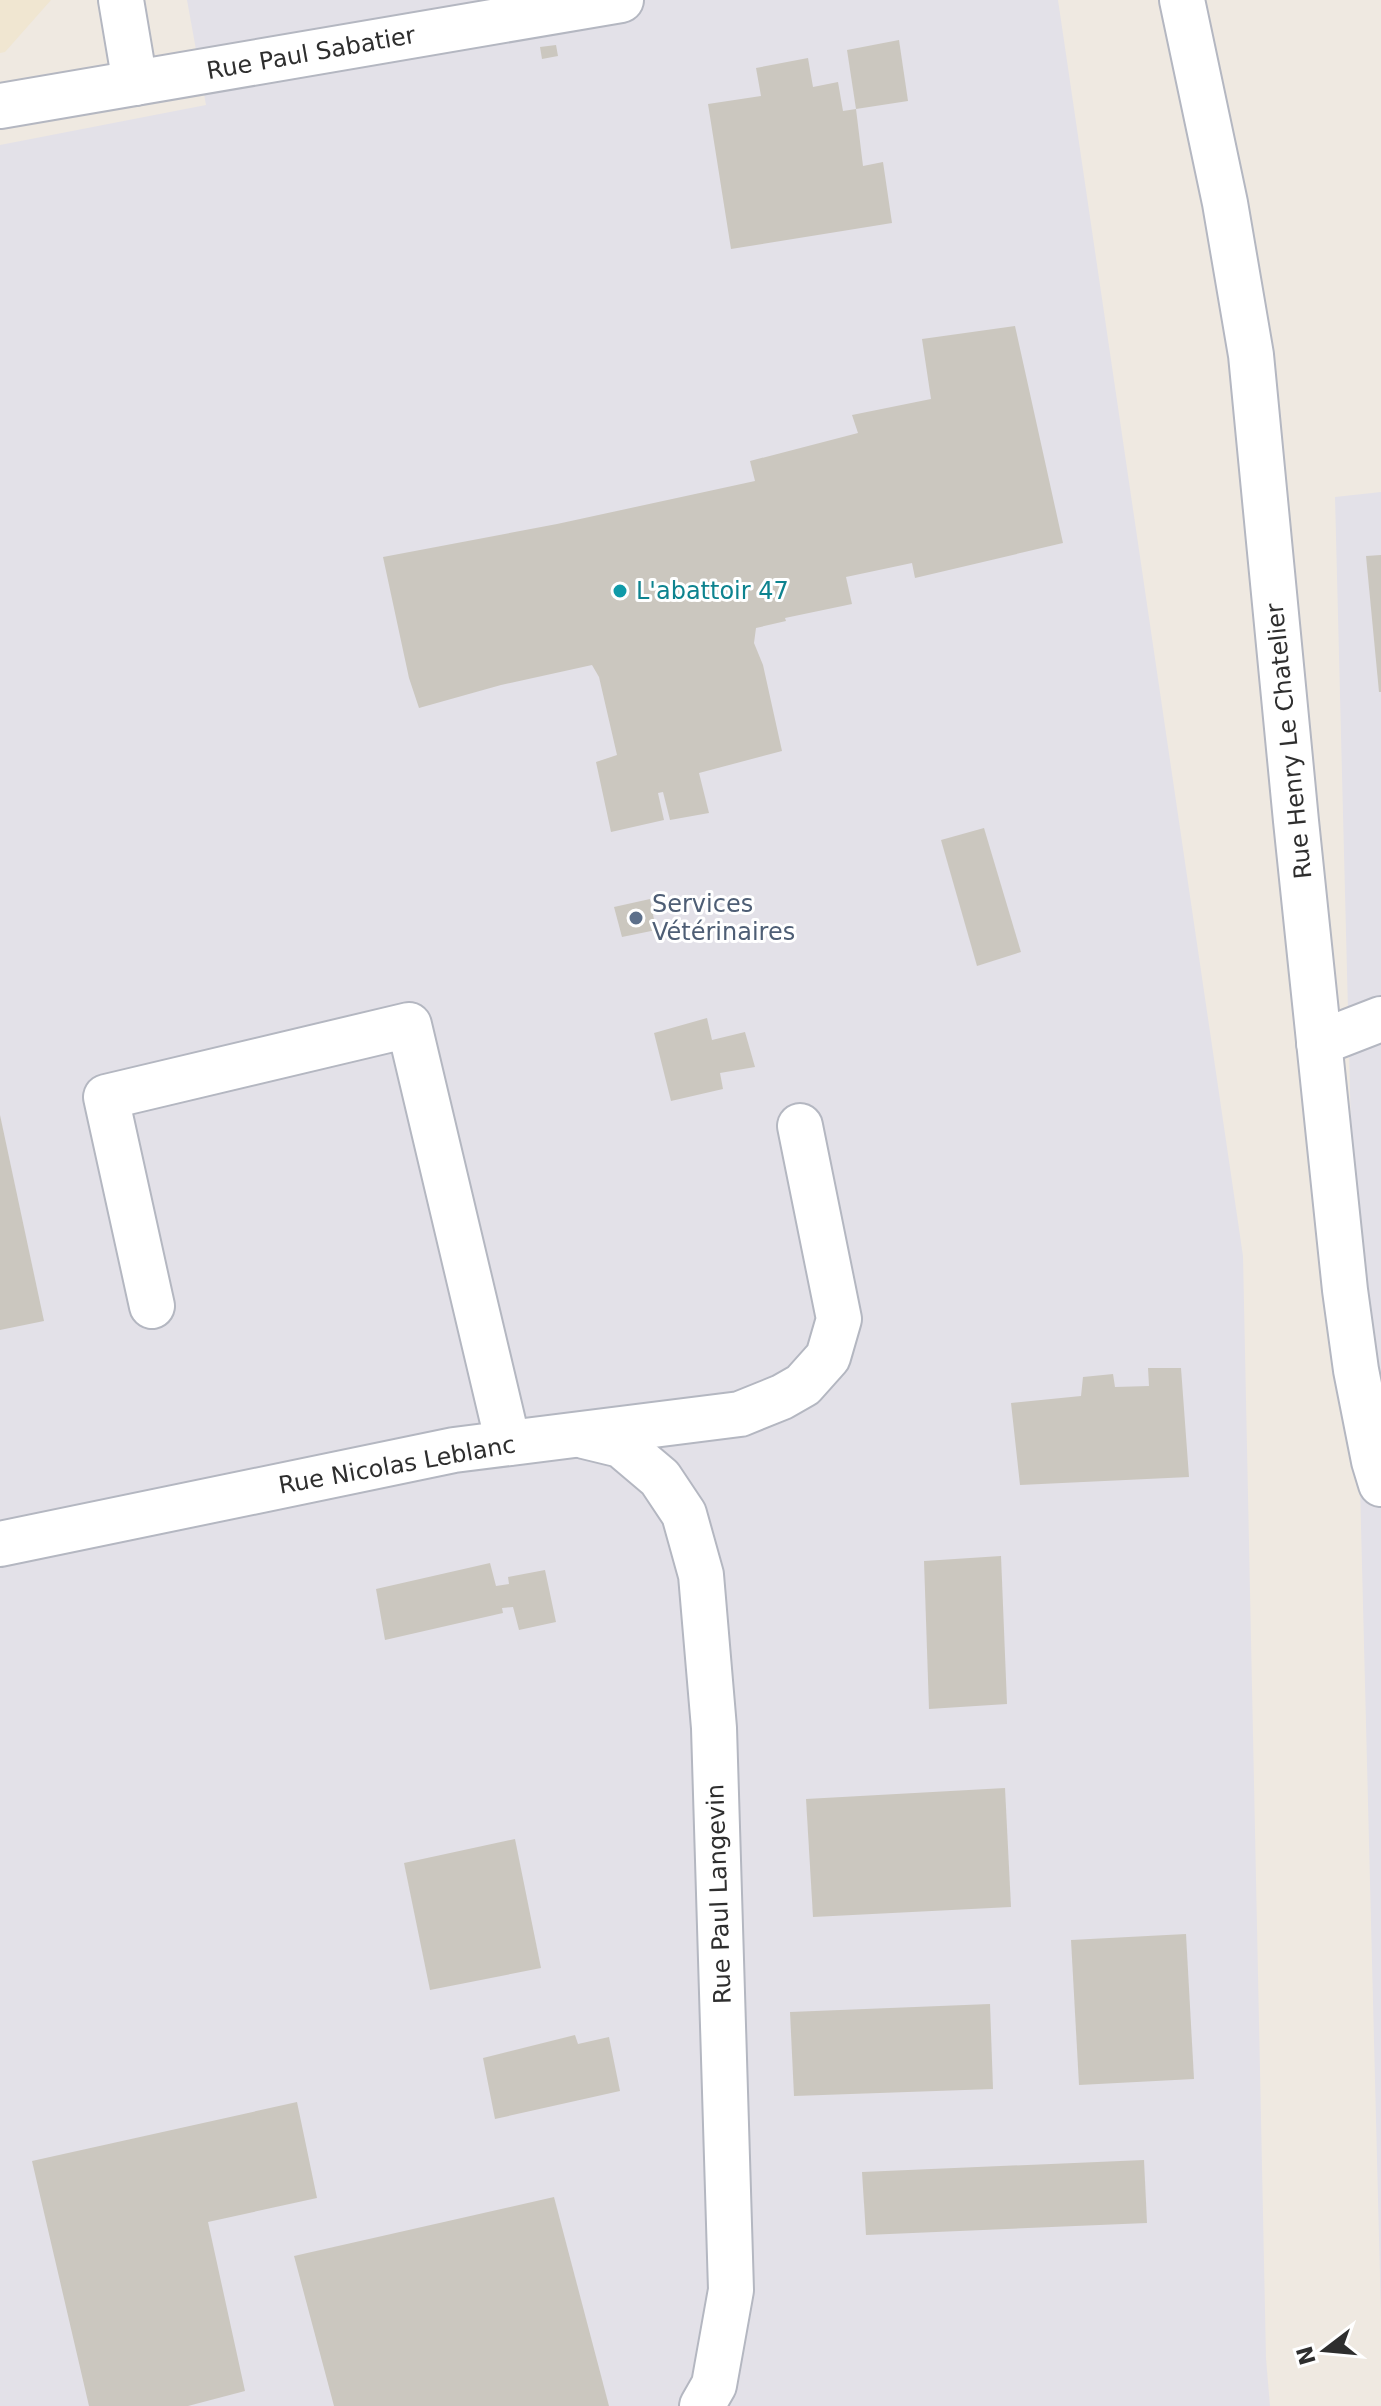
<svg xmlns="http://www.w3.org/2000/svg" width="1381" height="2406" viewBox="0 0 1381 2406" font-family="'DejaVu Sans',sans-serif">
  <style>
    .industrial { fill: #e3e1e8 }
    .education { fill: #f0e6d1 }
    .building { fill: #cbc7bf }
    .lines { fill: none; stroke-linecap: round; stroke-linejoin: round }
    .minor-casing { stroke: #b4b7c1; stroke-width: 48 }
    .minor { stroke: #fff; stroke-width: 44 }
    .culture-dot { fill: #0f9aa8; stroke: #fff; stroke-width: 3 }
    .service-dot { fill: #5c6f8a; stroke: #fff; stroke-width: 3 }
    .labels { text-anchor: middle; dominant-baseline: central; stroke-width: 6; stroke-linejoin: round; paint-order: stroke }
    .street-label { font-size: 24px; fill: #2e2e2e; stroke: #fff }
    .culture-label { font-size: 24px; fill: #0d838f; stroke: #fff; text-anchor: start }
    .service-label { font-size: 24px; fill: #4e5e75; stroke: #fff; text-anchor: start }
  </style>
  <rect width="100%" height="100%" fill="#efe9e1"/>
  <g class="industrial">
    <polygon points="187,0 1058,0 1243,1256 1266,2358 1270,2406 0,2406 0,145 206,105"/>
    <polygon points="1381,492 1381,2317 1335,497"/>
  </g>
  <polygon class="education" points="0,0 51,0 5,52 0,53"/>
  <g class="building">
    <polygon points="899,40 908,101 856,109 847,50"/>
    <polygon points="556,45 558,56 542,59 540,47"/>
    <polygon points="808,58 813,87 838,82 843,111 856,109 863,166 883,162 892,223 731,249 708,104 761,96 756,68"/>
    <polygon points="1015,326 1063,543 915,578 912,563 846,577 852,604 785,618 786,621 756,628 754,643 763,665 782,751 699,773 709,813 670,820 663,792 658,793 664,820 611,832 596,762 617,755 599,677 592,665 501,685 419,708 409,678 383,557 557,524 755,481 750,461 858,433 852,415 931,399 922,339"/>
    <polygon points="1381,555 1381,692 1379,692 1366,556"/>
    <polygon points="984,828 1021,952 977,966 941,840"/>
    <polygon points="650,899 656,930 622,937 614,907"/>
    <polygon points="707,1018 712,1040 745,1032 755,1067 720,1073 723,1089 671,1101 654,1033"/>
    <polygon points="0,1115 44,1321 0,1330"/>
    <polygon points="1148,1368 1181,1368 1189,1477 1020,1485 1011,1403 1081,1396 1083,1377 1113,1374 1115,1387 1149,1386"/>
    <polygon points="1001,1556 1007,1704 929,1709 924,1561"/>
    <polygon points="490,1563 496,1586 509,1584 508,1577 545,1570 556,1622 519,1630 513,1607 502,1608 503,1613 385,1640 376,1589"/>
    <polygon points="1005,1788 1011,1907 813,1917 806,1799"/>
    <polygon points="515,1839 541,1968 430,1990 404,1863"/>
    <polygon points="1186,1934 1194,2079 1079,2085 1071,1940"/>
    <polygon points="990,2004 993,2089 794,2096 790,2012"/>
    <polygon points="575,2035 578,2044 609,2037 620,2091 495,2119 483,2058"/>
    <polygon points="297,2102 317,2198 208,2222 245,2391 188,2406 89,2406 32,2161"/>
    <polygon points="1144,2160 1147,2223 866,2235 862,2172"/>
    <polygon points="554,2197 609,2406 334,2406 294,2256"/>
  </g>
  <g class="lines">
    <g class="minor-casing">
      <g id="minor">
        <polyline points="121,0 135,83"/>
        <polyline points="1182,0 1225,203 1251,355 1296,821 1345,1290 1356,1370 1374,1461 1381,1484"/>
        <polyline points="0,106 621,0"/>
        <polyline points="1319,1043 1381,1019"/>
        <polyline points="152,1306 106,1097 409,1025 508,1443"/>
        <polyline points="584,1436 621,1445 660,1478 684,1514 701,1575 714,1728 731,2290 714,2385 702,2406"/>
        <polyline points="0,1544 454,1450 740,1414 782,1397 803,1385 828,1357 839,1319 800,1126"/>
      </g>
    </g>
    <use href="#minor" class="minor"/>
  </g>
  <circle class="culture-dot" cx="620" cy="591" r="8"/>
  <circle class="service-dot" cx="636" cy="918" r="8"/>
  <g class="labels">
    <g class="street-label">
      <text transform="translate(311 53) rotate(-10)">Rue Paul Sabatier</text>
      <text transform="translate(1289 741) rotate(-96)">Rue Henry Le Chatelier</text>
      <text transform="translate(397 1465) rotate(-10)">Rue Nicolas Leblanc</text>
      <text transform="translate(719 1894) rotate(-92)">Rue Paul Langevin</text>
    </g>
    <g class="culture-label">
      <text x="636" y="591">L'abattoir 47</text>
    </g>
    <g class="service-label">
      <text x="652" y="904">Services<tspan x="652" dy="28">Vétérinaires</tspan></text>
    </g>
  </g>
  <g transform="translate(1325 2350) rotate(254)" stroke="#ffffff" stroke-width="6" paint-order="stroke">
  <path d="M0-6L14 30L0 20L-14 30Z" fill="#2e2e2e"/>
  <text y="-12" font-size="22" font-weight="bold" text-anchor="middle" fill="#2e2e2e">N</text>
  </g>
</svg>
